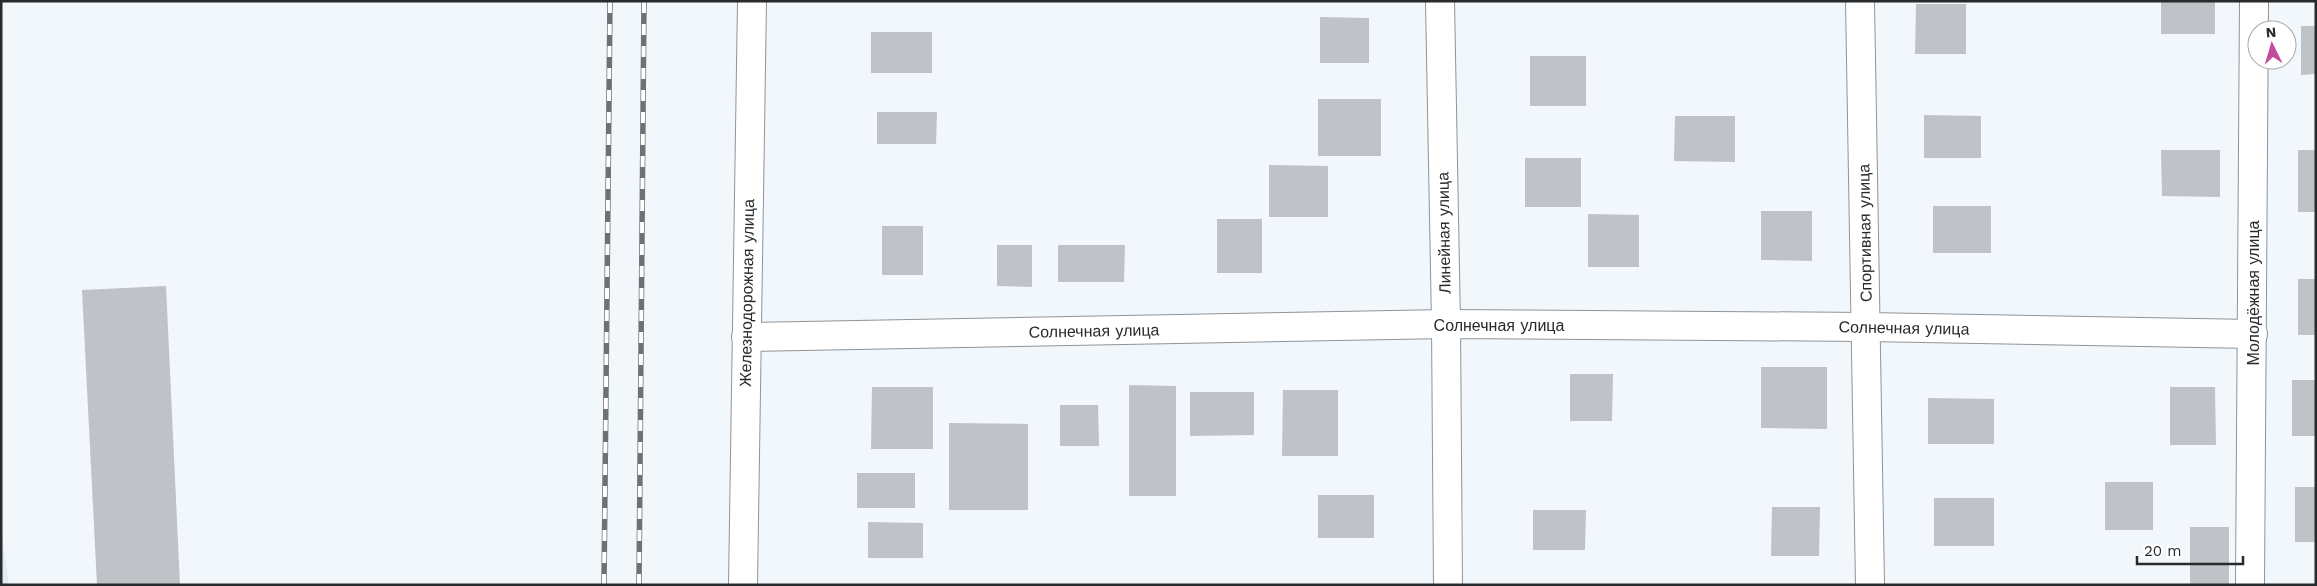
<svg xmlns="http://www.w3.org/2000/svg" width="2317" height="586" viewBox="0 0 2317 586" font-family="'Work Sans',sans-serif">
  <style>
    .built { fill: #dfecf5 }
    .building { fill: #bfc3c8 }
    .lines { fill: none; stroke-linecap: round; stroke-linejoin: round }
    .street-casing { stroke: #8f9498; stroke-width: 30 }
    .street { stroke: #fff; stroke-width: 28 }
    .rail-casing { stroke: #6e7174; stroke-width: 5.5 }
    .rail { stroke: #fff; stroke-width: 4; stroke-dasharray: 11; stroke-linecap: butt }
    .labels { text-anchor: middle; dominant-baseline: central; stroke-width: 4; stroke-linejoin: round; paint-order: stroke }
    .street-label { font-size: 16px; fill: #282a2c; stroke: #fff }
  </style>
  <rect width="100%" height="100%" fill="#f1f7fb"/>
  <polygon class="built" points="1,530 9,585 1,585"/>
  <g class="building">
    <rect x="2161" y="1" width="54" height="33"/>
    <polygon points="1916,4 1966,4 1966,54 1915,54"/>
    <polygon points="1320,17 1369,18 1369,63 1320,63"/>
    <polygon points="2301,26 2316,26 2316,74 2301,75"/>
    <rect x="871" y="32" width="61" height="41"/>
    <rect x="1530" y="56" width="56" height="50"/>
    <rect x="1318" y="99" width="63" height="57"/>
    <polygon points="877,112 937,112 936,144 877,144"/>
    <polygon points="1924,115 1981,116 1981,158 1924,158"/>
    <polygon points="1675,116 1735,116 1735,162 1674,161"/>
    <polygon points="2161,150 2220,150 2220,197 2162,196"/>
    <rect x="2298" y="150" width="18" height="62"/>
    <rect x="1525" y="158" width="56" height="49"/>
    <polygon points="1269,165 1328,166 1328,217 1269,217"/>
    <rect x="1933" y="206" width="58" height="47"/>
    <polygon points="1761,211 1812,211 1812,261 1761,260"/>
    <polygon points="1588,214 1639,215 1639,267 1588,267"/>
    <rect x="1217" y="219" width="45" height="54"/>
    <rect x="882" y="226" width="41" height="49"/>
    <polygon points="997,245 1032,245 1032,287 997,286"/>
    <polygon points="1058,245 1125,245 1124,282 1058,282"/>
    <rect x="2298" y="279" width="18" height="56"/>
    <polygon points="166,286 180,585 97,585 82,290"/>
    <polygon points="1761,367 1827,367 1827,429 1761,428"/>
    <polygon points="1570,374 1613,374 1612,421 1570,421"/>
    <rect x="2292" y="380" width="24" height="56"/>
    <polygon points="1129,385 1176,386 1176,496 1129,496"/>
    <polygon points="872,387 933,387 933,449 871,449"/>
    <polygon points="2170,387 2215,387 2216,445 2170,445"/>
    <polygon points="1283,390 1338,390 1338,456 1282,456"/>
    <polygon points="1190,392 1254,392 1254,435 1190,436"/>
    <polygon points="1928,398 1994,399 1994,444 1928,444"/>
    <polygon points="1060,405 1098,405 1099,446 1060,446"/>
    <polygon points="949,423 1028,424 1028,510 949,510"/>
    <rect x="857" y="473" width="58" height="35"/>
    <rect x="2105" y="482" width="48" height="48"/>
    <rect x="2295" y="487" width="21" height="55"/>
    <rect x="1318" y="495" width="56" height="43"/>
    <rect x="1934" y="498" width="60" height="48"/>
    <polygon points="1772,507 1820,507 1819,556 1771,556"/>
    <polygon points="1533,510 1586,510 1585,550 1533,550"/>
    <polygon points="868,522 923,523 923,558 868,558"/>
    <rect x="2190" y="527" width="39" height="58"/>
  </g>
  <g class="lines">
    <g class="street-casing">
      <g id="street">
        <polyline points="1440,1 1446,324 1448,585"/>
        <polyline points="1860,1 1870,585"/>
        <polyline points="746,337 1446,324 1867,327 2253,334"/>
        <polyline points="743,585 752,1"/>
        <polyline points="2250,585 2254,1"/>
      </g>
    </g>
    <use href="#street" class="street"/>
    <g class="rail-casing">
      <g id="rail">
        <polyline points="604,585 610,1"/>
        <polyline points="639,585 644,1"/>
      </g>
    </g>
    <use href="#rail" class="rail"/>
  </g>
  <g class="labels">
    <g class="street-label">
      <text transform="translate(1444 233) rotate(-91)">Линейная улица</text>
      <text transform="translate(1865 233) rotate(-91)">Спортивная улица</text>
      <text transform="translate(747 293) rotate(-89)">Железнодорожная улица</text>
      <text transform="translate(2253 293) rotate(-90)">Молодёжная улица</text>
      <text x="1499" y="325">Солнечная улица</text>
      <text transform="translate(1904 328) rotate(1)">Солнечная улица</text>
      <text transform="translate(1094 331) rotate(-1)">Солнечная улица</text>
    </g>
  </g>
  <rect width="2317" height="586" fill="none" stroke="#282a2c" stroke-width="5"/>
  <g transform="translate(2272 45) rotate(355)"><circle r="24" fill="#ffffff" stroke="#a9aaab"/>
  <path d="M0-4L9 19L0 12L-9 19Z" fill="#c34b9f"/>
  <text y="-8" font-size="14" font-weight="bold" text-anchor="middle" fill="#282a2c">N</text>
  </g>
  <path d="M2137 556v8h106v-8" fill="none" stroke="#282a2c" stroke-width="2.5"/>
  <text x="2144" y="556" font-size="15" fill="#282a2c" stroke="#ffffff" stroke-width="4" paint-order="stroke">20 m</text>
</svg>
